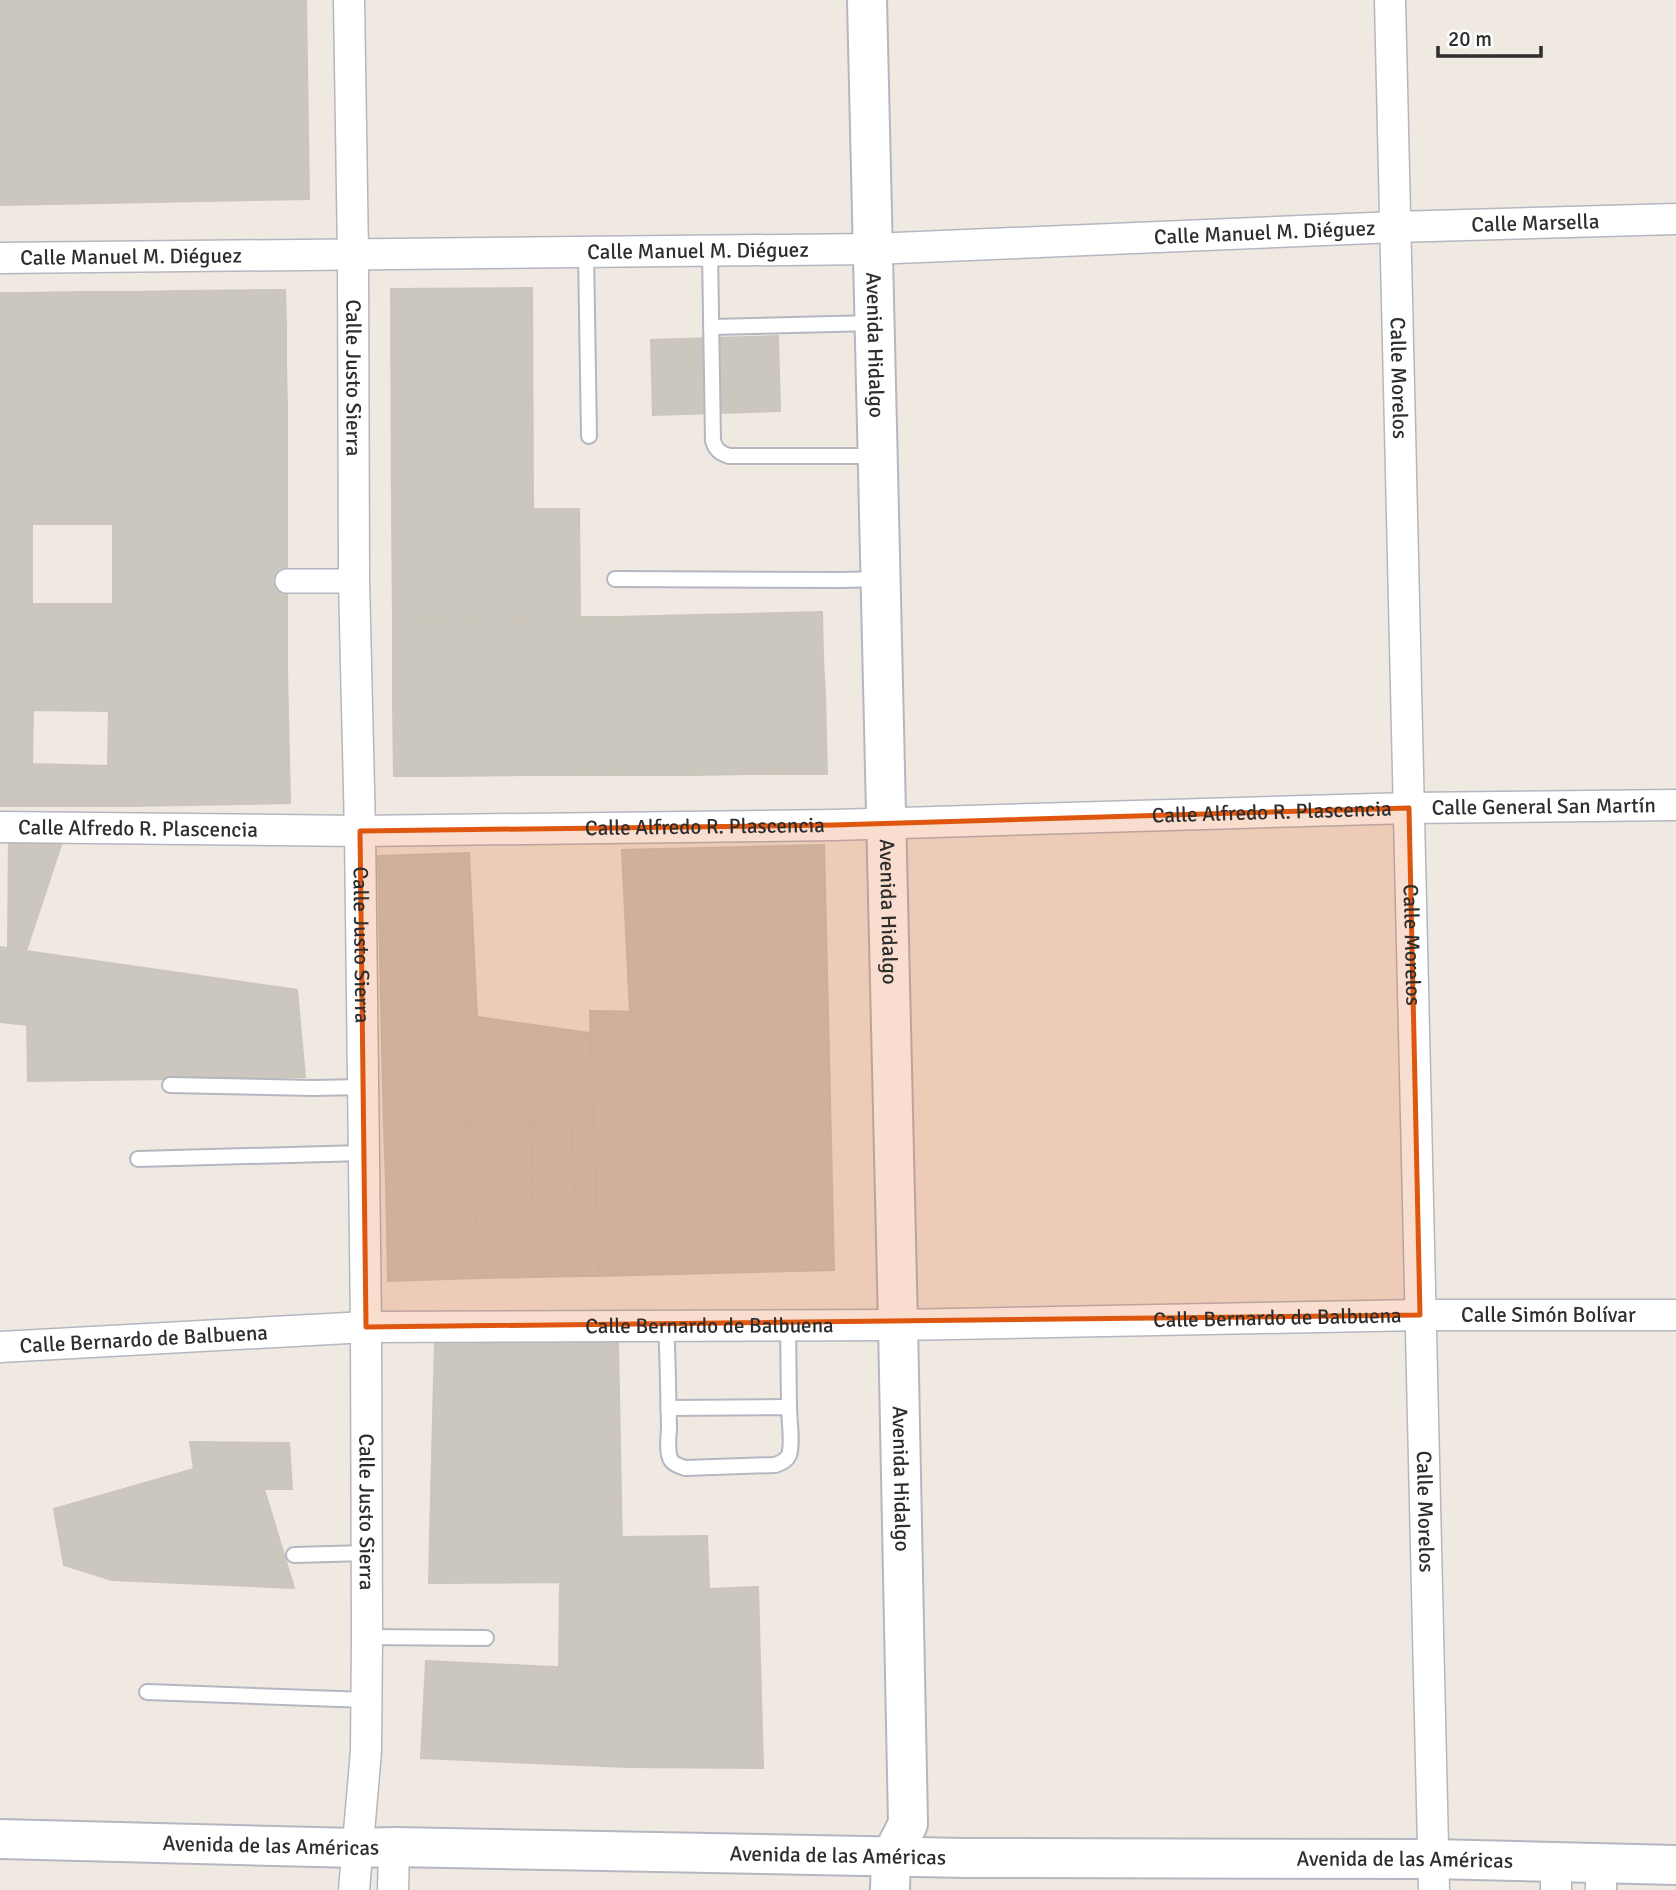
<svg xmlns="http://www.w3.org/2000/svg" width="1676" height="1890" viewBox="0 0 1676 1890" font-family="Signika,sans-serif">
  <style>
    .building { fill: #cbc7bf; stroke: #cbc5ba; stroke-width: 2; fill-rule: evenodd }
    .lines { fill: none; stroke-linecap: round; stroke-linejoin: round }
    .service-casing { stroke: #b4b7c1; stroke-width: 18 }
    .pedestrian-casing { stroke: #b4b7c1; stroke-width: 26 }
    .minor-casing { stroke: #b4b7c1; stroke-width: 33 }
    .secondary-casing { stroke: #b4b7c1; stroke-width: 42 }
    .service { stroke: #fff; stroke-width: 14 }
    .pedestrian { stroke: #fff; stroke-width: 23 }
    .minor { stroke: #fff; stroke-width: 30 }
    .secondary { stroke: #fff; stroke-width: 38 }
    .marked { fill: #df570e; fill-opacity: 0.2; stroke: #df570e; stroke-width: 5; stroke-linejoin: round }
    .labels { text-anchor: middle; dominant-baseline: central; stroke-width: 5; stroke-linejoin: round; paint-order: stroke }
    .street-label { font-size: 21px; fill: #2e2e2e; stroke: #fff }
  </style>
  <rect width="100%" height="100%" fill="#efe9e1"/>
  <g class="building">
    <polygon points="0,0 5,0 0,58"/>
    <polygon points="5,0 306,0 309,199 0,205 0,58"/>
    <polygon points="532,288 533,509 392,511 391,289"/>
    <polygon points="285,290 286,325 182,326 182,291"/>
    <polygon points="182,291 183,449 138,450 137,292"/>
    <polygon points="83,292 137,292 138,450 84,450"/>
    <polygon points="83,292 84,450 28,451 26,293"/>
    <polygon points="0,293 26,293 28,451 0,451"/>
    <polygon points="286,325 286,365 183,366 182,326"/>
    <polygon points="778,336 780,411 653,415 651,340"/>
    <polygon points="286,365 287,408 183,409 183,366"/>
    <polygon points="287,408 287,448 183,449 183,409"/>
    <path d="M 287,448 L 287,668 L 130,669 L 130,806 L 0,806 L 0,451 ZM 32,524 L 113,524 L 113,604 L 32,604 ZM 33,710 L 109,711 L 108,766 L 32,764 Z"/>
    <polygon points="533,509 579,509 580,617 393,621 392,511"/>
    <polygon points="822,612 823,658 745,656 746,614"/>
    <polygon points="746,614 746,774 694,775 694,615"/>
    <polygon points="694,615 694,775 619,775 618,617"/>
    <polygon points="580,617 618,617 619,775 582,775"/>
    <polygon points="580,617 582,775 526,775 520,619"/>
    <polygon points="520,619 526,775 441,776 437,621"/>
    <polygon points="393,621 437,621 441,776 415,776 413,700 393,702"/>
    <polygon points="745,656 823,658 825,694 745,693"/>
    <polygon points="287,668 290,803 130,806 130,669"/>
    <polygon points="745,693 779,693 780,774 746,774"/>
    <polygon points="779,693 825,694 827,774 780,774"/>
    <polygon points="413,700 415,776 394,776 393,702"/>
    <polygon points="64,836 26,951 28,1025 0,1022 0,947 8,948 9,837"/>
    <polygon points="824,845 828,1014 630,1013 622,850"/>
    <polygon points="469,853 477,1016 381,1003 378,856"/>
    <polygon points="26,951 297,990 305,1077 28,1081"/>
    <polygon points="381,1003 526,1024 531,1121 384,1125"/>
    <polygon points="590,1011 828,1014 834,1270 599,1276"/>
    <polygon points="526,1024 590,1033 599,1276 579,1276 571,1118 531,1121"/>
    <polygon points="571,1118 579,1276 534,1277 531,1121"/>
    <polygon points="531,1121 534,1277 478,1278 471,1123"/>
    <polygon points="471,1123 474,1178 386,1181 384,1125"/>
    <polygon points="474,1178 478,1278 388,1281 386,1181"/>
    <polygon points="533,1342 535,1496 431,1495 435,1343"/>
    <polygon points="533,1342 618,1342 621,1499 535,1496"/>
    <polygon points="190,1442 289,1443 292,1489 264,1489 294,1588 112,1580 64,1565 54,1509 194,1469"/>
    <polygon points="431,1495 535,1496 621,1499 624,1670 559,1667 560,1582 429,1583"/>
    <polygon points="707,1536 709,1589 758,1587 763,1768 626,1767 622,1537"/>
    <polygon points="426,1661 532,1666 533,1763 421,1758"/>
    <polygon points="532,1666 624,1670 626,1767 533,1763"/>
  </g>
  <g class="lines">
    <g class="service-casing">
      <g id="service">
        <path d="M 710,251 L 713,441 C 716,450 720,453 729,456 L 876,456"/>
        <polyline points="586,252 589,436"/>
        <polyline points="711,327 874,323"/>
        <polyline points="615,579 842,580 879,579"/>
        <polyline points="170,1085 313,1088 363,1087"/>
        <polyline points="138,1159 363,1153"/>
        <polyline points="788,1325 789,1407"/>
        <path d="M 666,1326 C 668,1359 668,1393 669,1426 C 669,1436 666,1451 671,1460 C 674,1465 680,1466 685,1468 L 775,1465 C 781,1463 786,1461 789,1455 C 793,1444 789,1419 789,1407 L 668,1408"/>
        <polyline points="294,1555 366,1553"/>
        <polyline points="367,1637 486,1638"/>
        <polyline points="147,1692 367,1700"/>
      </g>
    </g>
    <g class="pedestrian-casing">
      <polyline id="pedestrian" points="287,581 354,581"/>
    </g>
    <g class="minor-casing">
      <g id="minor">
        <path id="s1" d="M 349,0 L 353,255 L 354,581 L 360,831 L 366,1327 L 367,1637 L 366,1751 L 354,1890"/>
        <path id="s2" d="M 1390,0 L 1434,1890"/>
        <path id="s3" d="M 0,258 L 872,249 L 1396,227 L 1676,219"/>
        <path id="s4" d="M 0,827 L 360,831 L 834,825 L 1409,808 L 1676,805"/>
        <path id="s5" d="M 0,1347 L 366,1327 L 898,1325 L 1420,1315 L 1676,1315"/>
        <polyline points="1556,1862 1556,1890"/>
        <polyline points="1601,1863 1601,1890"/>
        <polyline points="393,1890 394,1847"/>
      </g>
    </g>
    <g class="secondary-casing">
      <g id="secondary">
        <path id="s6" d="M 867,0 L 898,1325 L 908,1824 L 891,1857 L 890,1890"/>
        <path id="s7" d="M 0,1839 L 356,1848 L 394,1847 L 966,1858 L 1433,1859 L 1676,1865"/>
      </g>
    </g>
    <use href="#service" class="service"/>
    <use href="#pedestrian" class="pedestrian"/>
    <use href="#minor" class="minor"/>
    <use href="#secondary" class="secondary"/>
  </g>
  <path class="marked" d="M 1409,808 L 1420,1315 L 366,1327 L 360,831 L 834,825 Z"/>
  <g class="labels">
    <g class="street-label">
      <text stroke="none"><textPath href="#s3" startOffset="1536">Calle Marsella</textPath></text>
      <text stroke="none"><textPath href="#s3" startOffset="1265">Calle Manuel M. Diéguez</textPath></text>
      <text stroke="none"><textPath href="#s3" startOffset="698">Calle Manuel M. Diéguez</textPath></text>
      <text stroke="none"><textPath href="#s3" startOffset="131">Calle Manuel M. Diéguez</textPath></text>
      <text stroke="none"><textPath href="#s6" startOffset="345">Avenida Hidalgo</textPath></text>
      <text stroke="none"><textPath href="#s1" startOffset="378">Calle Justo Sierra</textPath></text>
      <text stroke="none"><textPath href="#s2" startOffset="378">Calle Morelos</textPath></text>
      <text stroke="none"><textPath href="#s4" startOffset="1544">Calle General San Martín</textPath></text>
      <text stroke="none"><textPath href="#s4" startOffset="1272">Calle Alfredo R. Plascencia</textPath></text>
      <text stroke="none"><textPath href="#s4" startOffset="705">Calle Alfredo R. Plascencia</textPath></text>
      <text stroke="none"><textPath href="#s4" startOffset="138">Calle Alfredo R. Plascencia</textPath></text>
      <text stroke="none"><textPath href="#s6" startOffset="912">Avenida Hidalgo</textPath></text>
      <text stroke="none"><textPath href="#s1" startOffset="945">Calle Justo Sierra</textPath></text>
      <text stroke="none"><textPath href="#s2" startOffset="945">Calle Morelos</textPath></text>
      <text stroke="none"><textPath href="#s5" startOffset="1549">Calle Simón Bolívar</textPath></text>
      <text stroke="none"><textPath href="#s5" startOffset="1278">Calle Bernardo de Balbuena</textPath></text>
      <text stroke="none"><textPath href="#s5" startOffset="710">Calle Bernardo de Balbuena</textPath></text>
      <text stroke="none"><textPath href="#s5" startOffset="144">Calle Bernardo de Balbuena</textPath></text>
      <text stroke="none"><textPath href="#s6" startOffset="1479">Avenida Hidalgo</textPath></text>
      <text stroke="none"><textPath href="#s1" startOffset="1512">Calle Justo Sierra</textPath></text>
      <text stroke="none"><textPath href="#s2" startOffset="1512">Calle Morelos</textPath></text>
      <text stroke="none"><textPath href="#s7" startOffset="271">Avenida de las Américas</textPath></text>
      <text stroke="none"><textPath href="#s7" startOffset="838">Avenida de las Américas</textPath></text>
      <text stroke="none"><textPath href="#s7" startOffset="1405">Avenida de las Américas</textPath></text>
    </g>
  </g>
  <path d="M1438 46v10h103v-10" fill="none" stroke="#2e2e2e" stroke-width="3.5"/>
  <text x="1448" y="46" font-size="21" fill="#2e2e2e" stroke="#ffffff" stroke-width="5" paint-order="stroke">20 m</text>
</svg>
